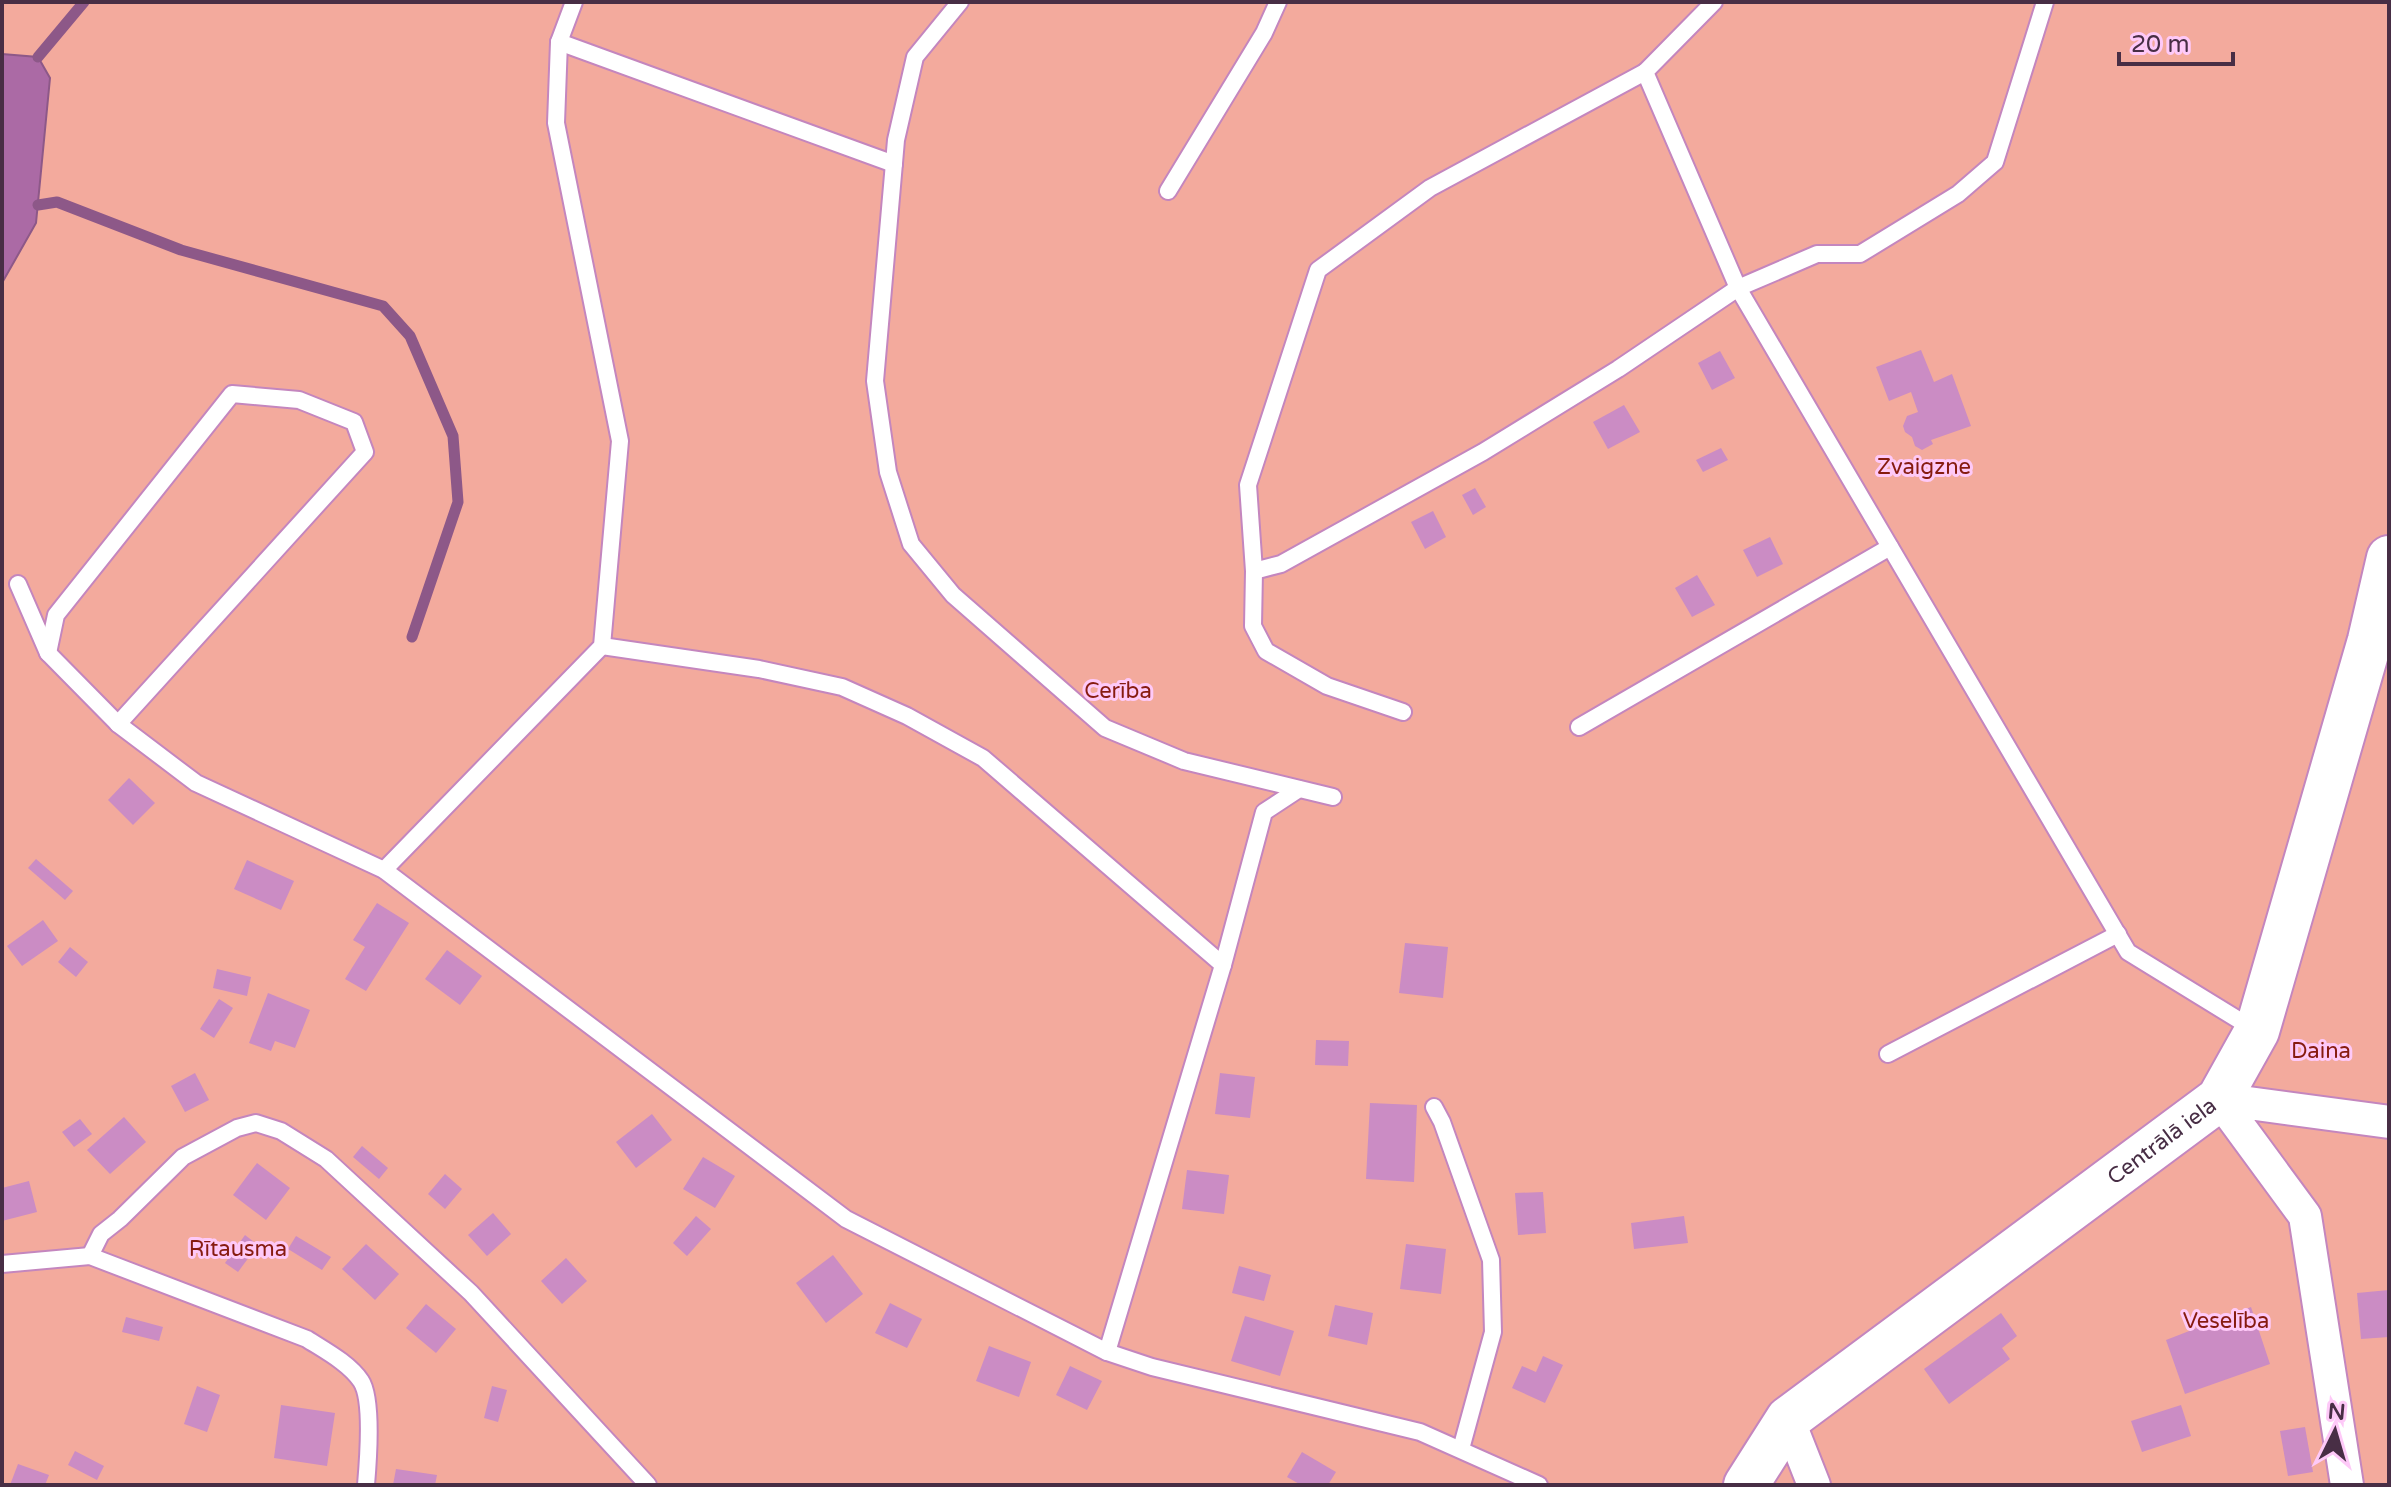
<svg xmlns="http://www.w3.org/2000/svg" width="2391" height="1487" viewBox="0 0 2391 1487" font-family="'Varela Round',sans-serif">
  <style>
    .green { fill: #f3aa9d }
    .water { fill: #ab6aa5; stroke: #8d5888; stroke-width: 2 }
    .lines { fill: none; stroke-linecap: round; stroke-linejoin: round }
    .stream { stroke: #8d5888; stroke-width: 11 }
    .building { fill: #cb8cc4 }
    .lane-casing { stroke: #c486be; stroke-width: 20 }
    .street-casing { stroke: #c486be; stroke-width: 36 }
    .secondary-casing { stroke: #c486be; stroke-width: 48 }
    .lane { stroke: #fff; stroke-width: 16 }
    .street { stroke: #fff; stroke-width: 32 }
    .secondary { stroke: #fff; stroke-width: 44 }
    .labels { text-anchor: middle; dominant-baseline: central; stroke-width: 6; stroke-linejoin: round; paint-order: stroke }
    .park-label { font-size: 22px; fill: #861b0f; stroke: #fec9f8 }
    .street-label { font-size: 22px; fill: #482e45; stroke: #fec9f8 }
  </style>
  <rect width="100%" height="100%" fill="#f8b7f1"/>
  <rect class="green" x="2" y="2" width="2387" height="1483"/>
  <polygon class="water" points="2,54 38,57 50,78 36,223 2,283"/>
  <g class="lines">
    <g class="stream">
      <polyline points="38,57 84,2"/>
      <polyline points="38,205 57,202 181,250 383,306 410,336 453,436 458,502 412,637"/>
    </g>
  </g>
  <g class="building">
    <polygon points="1921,350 1934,382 1952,374 1971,426 1931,440 1933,444 1922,450 1915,446 1912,437 1905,432 1903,426 1907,416 1918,412 1911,392 1889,401 1876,367"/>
    <polygon points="1720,351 1735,378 1712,390 1698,363"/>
    <polygon points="1624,405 1640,432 1608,449 1593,422"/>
    <polygon points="1721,448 1728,460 1703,472 1696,460"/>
    <polygon points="1475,488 1486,507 1473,515 1462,495"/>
    <polygon points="1433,511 1446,537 1425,549 1411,522"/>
    <polygon points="1770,537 1783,564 1757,577 1743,550"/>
    <polygon points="1697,575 1715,605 1692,617 1675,588"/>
    <polygon points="129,778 155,803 133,825 108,800"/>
    <polygon points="36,859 73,891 65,900 28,868"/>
    <polygon points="247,860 294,881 281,910 234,889"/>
    <polygon points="377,903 409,923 366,991 345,979 365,947 353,940"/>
    <polygon points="43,920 58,941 22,966 7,946"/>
    <polygon points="1405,943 1448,947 1443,998 1399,993"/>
    <polygon points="70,947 88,962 76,977 58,962"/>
    <polygon points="447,950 482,976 460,1005 425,979"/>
    <polygon points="217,969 251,977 247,996 213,988"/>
    <polygon points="268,993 310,1010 295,1048 275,1041 271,1051 249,1043"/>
    <polygon points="219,999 233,1008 214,1038 200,1029"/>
    <polygon points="1316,1040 1349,1041 1348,1066 1315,1065"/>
    <polygon points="195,1073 209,1100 185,1112 171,1086"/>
    <polygon points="1220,1073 1255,1077 1250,1118 1215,1114"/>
    <polygon points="1370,1103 1417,1105 1414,1182 1366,1179"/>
    <polygon points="652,1114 672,1140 636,1168 616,1142"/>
    <polygon points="124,1117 146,1142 110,1174 87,1150"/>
    <polygon points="80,1119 92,1134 74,1147 62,1132"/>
    <polygon points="362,1146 388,1168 379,1179 353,1157"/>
    <polygon points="703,1157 735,1176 715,1208 683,1189"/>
    <polygon points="257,1163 290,1188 266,1220 233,1195"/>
    <polygon points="1187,1170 1229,1175 1224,1214 1182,1209"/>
    <polygon points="445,1174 462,1189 445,1209 428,1194"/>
    <polygon points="29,1181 37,1212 2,1221 2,1188"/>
    <polygon points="1543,1192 1546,1233 1518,1235 1515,1193"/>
    <polygon points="493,1213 511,1234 487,1256 468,1235"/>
    <polygon points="696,1216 711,1229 687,1256 673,1243"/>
    <polygon points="1684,1216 1688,1243 1634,1249 1631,1223"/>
    <polygon points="245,1235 258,1245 238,1272 225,1263"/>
    <polygon points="296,1236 331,1257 322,1270 288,1249"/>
    <polygon points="366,1244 399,1274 375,1300 342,1269"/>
    <polygon points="1406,1244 1446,1249 1441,1294 1400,1289"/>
    <polygon points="833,1255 863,1294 826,1323 796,1283"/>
    <polygon points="566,1258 587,1281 562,1304 541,1281"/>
    <polygon points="1239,1266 1271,1275 1264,1301 1232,1293"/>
    <polygon points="2389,1290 2389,1337 2361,1339 2357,1293"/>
    <polygon points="890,1303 922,1319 907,1348 875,1333"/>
    <polygon points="426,1304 456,1329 436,1353 406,1328"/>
    <polygon points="1335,1305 1373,1313 1367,1345 1328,1336"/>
    <polygon points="2251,1307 2270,1364 2185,1394 2166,1340"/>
    <polygon points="2001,1313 2017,1336 2002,1348 2010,1359 1949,1404 1924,1369"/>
    <polygon points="1245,1316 1294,1331 1280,1376 1231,1361"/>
    <polygon points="126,1317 163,1327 159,1341 122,1332"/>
    <polygon points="989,1346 1031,1362 1019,1397 976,1381"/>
    <polygon points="1543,1356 1563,1365 1545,1403 1512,1388 1522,1366 1536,1372"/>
    <polygon points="1070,1366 1102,1381 1087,1410 1056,1395"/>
    <polygon points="197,1386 220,1395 207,1432 184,1424"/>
    <polygon points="492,1386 507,1390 498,1422 484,1418"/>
    <polygon points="281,1405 335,1413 327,1466 274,1458"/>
    <polygon points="2181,1405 2191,1436 2142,1452 2131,1421"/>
    <polygon points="2305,1427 2313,1472 2288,1476 2280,1431"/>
    <polygon points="75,1451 104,1466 97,1480 68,1465"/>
    <polygon points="1302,1452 1336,1472 1328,1485 1301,1485 1287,1477"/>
    <polygon points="18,1464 49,1475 45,1485 10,1485"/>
    <polygon points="396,1469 437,1475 435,1485 393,1485"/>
  </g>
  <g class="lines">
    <g class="lane-casing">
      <g id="lane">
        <polyline points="960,2 915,57 896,140 875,381 888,472 911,544 953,595 1105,728 1184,761 1333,797"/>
        <polyline points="1714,2 1645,72 1738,288 2128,952 2255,1030"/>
        <polyline points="559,42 894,164"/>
        <polyline points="1168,191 1264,33 1278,2"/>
        <polyline points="1254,571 1281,564 1483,452 1618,369 1738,288 1817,254 1860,254 1958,194 1995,162 2045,2"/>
        <polyline points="18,584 48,653 118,724 196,783 384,870 846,1219 1107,1352 1152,1367 1420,1432 1539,1485"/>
        <polyline points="602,646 759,669 842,687 907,716 983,758 1223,965"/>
        <polyline points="48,653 56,615 232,394 299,400 354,422 365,452 118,724"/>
        <polyline points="1403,712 1327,686 1266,651 1253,626 1254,571 1248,485 1318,270 1430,188 1645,72"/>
        <polyline points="1579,727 1890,547"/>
        <polyline points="384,870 602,646 620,441 556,123 559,42 574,2"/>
        <polyline points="1888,1054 2118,934"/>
        <polyline points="1434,1107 1442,1122 1491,1260 1493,1332 1461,1449"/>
        <polyline points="90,1256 101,1234 120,1219 183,1157 237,1128 256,1123 281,1131 326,1159 471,1293 648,1485"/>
        <path d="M 2,1264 L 90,1256 L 307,1339 C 324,1350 349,1363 361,1381 C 373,1399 368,1462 366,1485"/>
        <polyline points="1107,1352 1223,965 1264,812 1299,789"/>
      </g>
    </g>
    <g class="street-casing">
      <g id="street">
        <polyline points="1788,1419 1814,1485"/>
        <polyline points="2347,1485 2305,1216 2219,1099 2389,1122"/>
      </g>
    </g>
    <g class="secondary-casing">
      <g id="secondary">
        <path id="s1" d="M 1746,1485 L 1788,1419 L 2219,1099 L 2257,1031 L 2370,640 L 2389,558"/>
      </g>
    </g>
    <use href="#lane" class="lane"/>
    <use href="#street" class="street"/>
    <use href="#secondary" class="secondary"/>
  </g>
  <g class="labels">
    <g class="park-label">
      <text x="1924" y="467">Zvaigzne</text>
      <text x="1118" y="691">Cerība</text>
      <text x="2321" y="1051">Daina</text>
      <text x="238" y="1249">Rītausma</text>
      <text x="2226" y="1321">Veselība</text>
    </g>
    <g class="street-label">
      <text stroke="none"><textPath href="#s1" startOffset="544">Centrālā iela</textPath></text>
    </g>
  </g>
  <rect width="2391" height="1487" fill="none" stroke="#482e45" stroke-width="8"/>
  <g transform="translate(2335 1431) rotate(5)" stroke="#fec9f8" stroke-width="6" paint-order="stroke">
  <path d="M0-6L14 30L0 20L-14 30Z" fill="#482e45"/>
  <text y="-12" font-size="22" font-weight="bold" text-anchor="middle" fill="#482e45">N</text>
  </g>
  <path d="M2119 52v12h114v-12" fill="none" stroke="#482e45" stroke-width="4"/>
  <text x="2131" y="52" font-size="24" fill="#482e45" stroke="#fec9f8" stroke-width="6" paint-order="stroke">20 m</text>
</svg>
